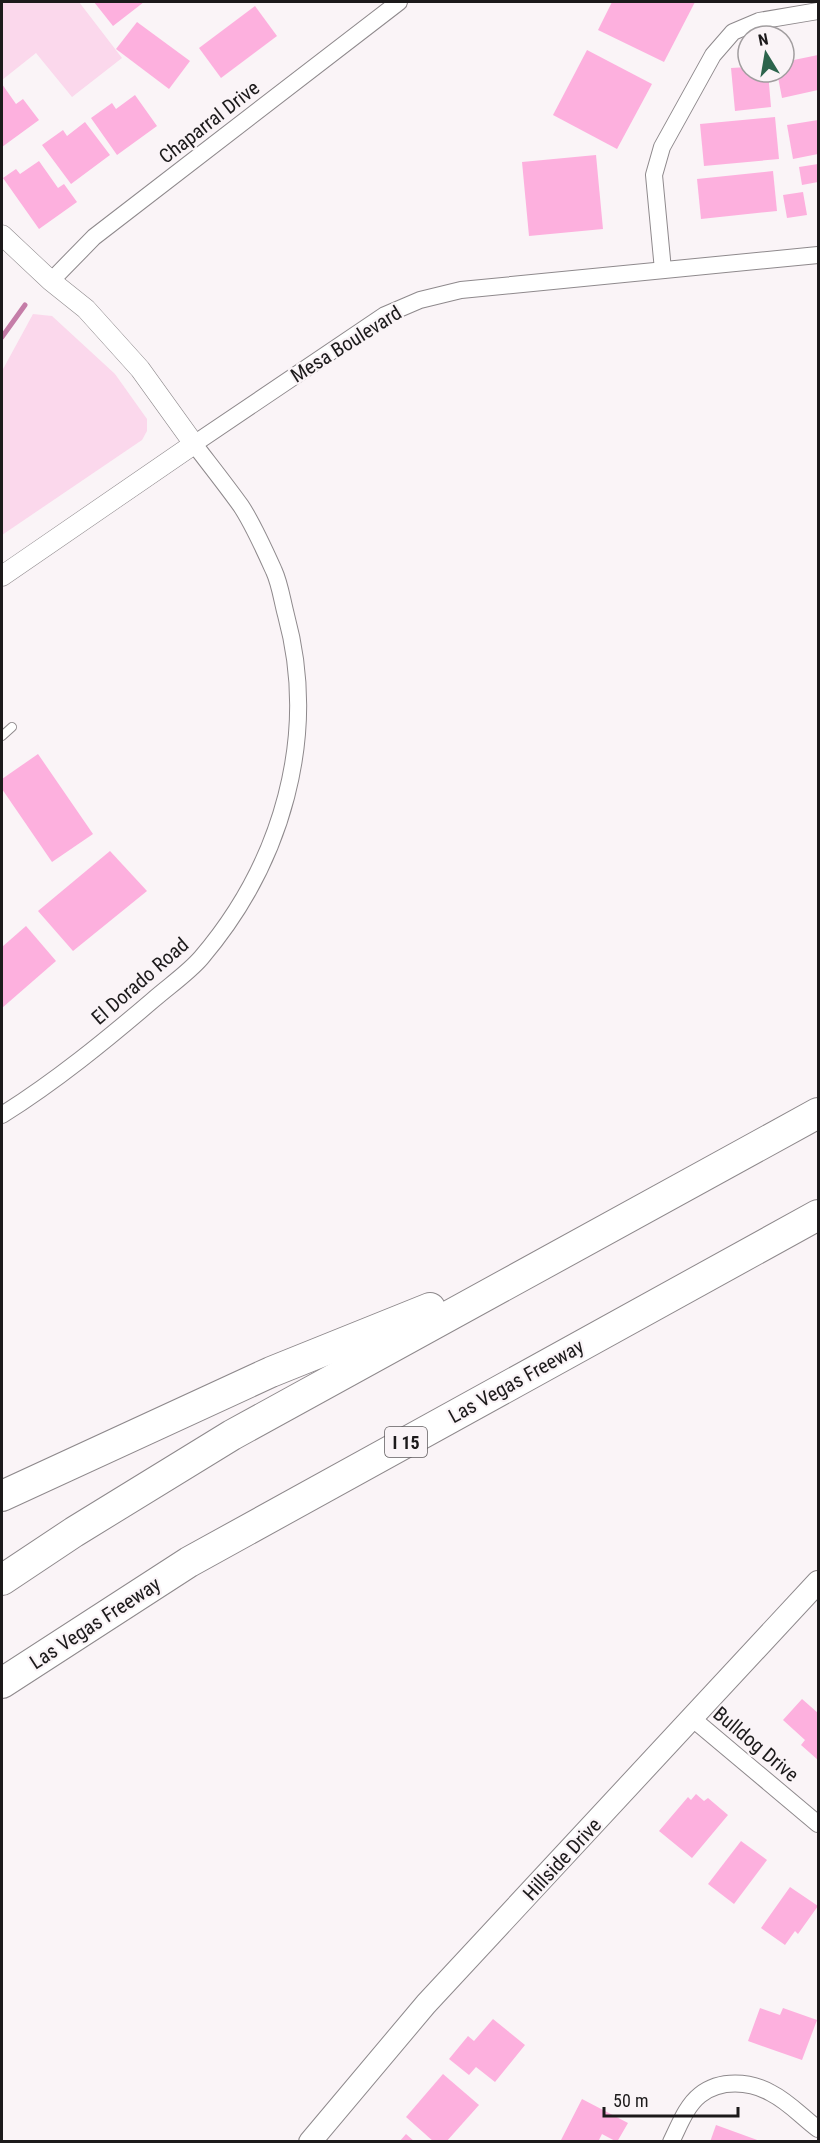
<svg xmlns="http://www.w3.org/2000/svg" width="820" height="2143" viewBox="0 0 820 2143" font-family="'Roboto Condensed',sans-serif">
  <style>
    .green { fill: #fbd8ec }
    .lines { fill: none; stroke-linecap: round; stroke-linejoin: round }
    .stream { stroke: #c57da8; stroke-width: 5 }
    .building { fill: #fdb0de }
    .service-casing { stroke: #8e898c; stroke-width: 10 }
    .minor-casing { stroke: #8e898c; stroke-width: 18 }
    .tertiary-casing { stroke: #8e898c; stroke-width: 21 }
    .secondary-casing { stroke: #8e898c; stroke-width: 24 }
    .motorway-casing { stroke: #8e898c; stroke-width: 32 }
    .service { stroke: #fff; stroke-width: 8 }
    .minor { stroke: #fff; stroke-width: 16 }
    .tertiary { stroke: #fff; stroke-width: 20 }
    .secondary { stroke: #fff; stroke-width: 22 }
    .motorway { stroke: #fff; stroke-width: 30 }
    .labels { text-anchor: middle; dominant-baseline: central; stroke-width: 4.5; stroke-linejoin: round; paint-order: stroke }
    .shield { fill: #faf4f7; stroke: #5f5b5d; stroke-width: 1.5 }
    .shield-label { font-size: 18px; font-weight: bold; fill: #1c1a1b }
    .street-label { font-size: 20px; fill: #1c1a1b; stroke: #faf4f7 }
  </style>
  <rect width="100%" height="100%" fill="#faf4f7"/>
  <g class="green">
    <polygon points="2,2 79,2 122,58 72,97 36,53 2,80"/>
    <polygon points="33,314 52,316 115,374 147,419 147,431 142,440 2,535 2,371"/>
  </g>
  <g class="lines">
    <polyline class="stream" points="2,337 25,305"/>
  </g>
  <g class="building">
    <polygon points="94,2 144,2 113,26"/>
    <polygon points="612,2 695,2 664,62 598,30"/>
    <polygon points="255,6 277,36 221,78 199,48"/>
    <polygon points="137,22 190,61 169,89 116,49"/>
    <polygon points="587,50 652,84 617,149 553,115"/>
    <polygon points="818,55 818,90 782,98 777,72 784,72 784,62"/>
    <polygon points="748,67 748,72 768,72 771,107 735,111 731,68"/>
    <polygon points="2,84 16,104 23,99 39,120 2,147"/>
    <polygon points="135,95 157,126 117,155 91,118 112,103 116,109"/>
    <polygon points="775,117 779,159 704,166 700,124"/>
    <polygon points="818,120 818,154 793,159 787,125"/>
    <polygon points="85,122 110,155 71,184 42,145 63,130 67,136"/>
    <polygon points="596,155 603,229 529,236 522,162"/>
    <polygon points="39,161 58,188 64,184 77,202 39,229 3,178 16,169 20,174"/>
    <polygon points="818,164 818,182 802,185 799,167"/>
    <polygon points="773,171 777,211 701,219 697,179"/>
    <polygon points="803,192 807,215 787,218 783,195"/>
    <polygon points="38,754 93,834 52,862 2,789 2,779"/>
    <polygon points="110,851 147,891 73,951 38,911"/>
    <polygon points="26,926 56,961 2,1008 2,947"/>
    <polygon points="802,1699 818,1713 818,1760 801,1745 805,1740 783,1720"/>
    <polygon points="696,1794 704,1801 708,1798 728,1815 692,1858 659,1831 688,1797 691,1800"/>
    <polygon points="741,1841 767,1860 734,1904 708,1884"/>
    <polygon points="790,1887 818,1906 798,1934 795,1931 785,1945 761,1928"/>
    <polygon points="760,2008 780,2015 783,2008 817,2020 802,2060 748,2041"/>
    <polygon points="493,2019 525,2045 495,2082 476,2067 469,2075 449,2059 468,2036 474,2041"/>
    <polygon points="443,2074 479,2105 446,2142 434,2142 406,2117"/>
    <polygon points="582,2099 628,2123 617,2142 602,2134 598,2142 560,2142"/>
    <polygon points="716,2125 760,2141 760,2142 710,2142"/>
    <polygon points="406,2134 415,2142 399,2142"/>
  </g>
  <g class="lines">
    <g class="service-casing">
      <polyline id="service" points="2,736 12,727"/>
    </g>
    <g class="minor-casing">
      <g id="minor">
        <polyline points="663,270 654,175 662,147 713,55 733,32 759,21 818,11"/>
        <polyline points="51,281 94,237 399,2"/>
        <path d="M 2,1115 C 56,1081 105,1041 153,1000 C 169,986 188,973 201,958 C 282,863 319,736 286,615 C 282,600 280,584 274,571 C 265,551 253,524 241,506 C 226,485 210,465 194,444 L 385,315 L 420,300 L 461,290 L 818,255"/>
        <polyline points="693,1719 818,1824"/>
        <path d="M 671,2142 C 679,2126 686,2106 700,2095 C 720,2079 750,2081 771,2093 C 789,2102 802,2117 818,2129"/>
      </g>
    </g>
    <g class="tertiary-casing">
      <polyline id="tertiary" points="2,235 51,281 86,309 140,369 194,444 2,576"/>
    </g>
    <g class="secondary-casing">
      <polyline id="secondary" points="310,2142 426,2004 818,1582"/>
    </g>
    <g class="motorway-casing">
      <g id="motorway">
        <polyline points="2,1496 271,1372 430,1308"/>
        <polyline points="2,1580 74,1532 232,1435 818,1113"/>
        <polyline points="2,1683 189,1562 818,1215"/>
      </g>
    </g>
    <use href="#service" class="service"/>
    <use href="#minor" class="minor"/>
    <use href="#tertiary" class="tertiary"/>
    <use href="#secondary" class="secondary"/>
    <use href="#motorway" class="motorway"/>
  </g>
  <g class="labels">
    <rect class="shield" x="385" y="1427" width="42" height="30" rx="4.5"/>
    <g class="shield-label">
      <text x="406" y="1442">I 15</text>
    </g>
    <g class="street-label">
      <text transform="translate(209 122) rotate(-38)">Chaparral Drive</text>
      <text transform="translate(346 344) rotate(-32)">Mesa Boulevard</text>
      <text transform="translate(140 981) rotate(-41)">El Dorado Road</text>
      <text transform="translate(516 1381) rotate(-29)">Las Vegas Freeway</text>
      <text transform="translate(95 1623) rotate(-33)">Las Vegas Freeway</text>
      <text transform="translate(756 1744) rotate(40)">Bulldog Drive</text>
      <text transform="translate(562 1859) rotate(-47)">Hillside Drive</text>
    </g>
  </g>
  <rect width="820" height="2143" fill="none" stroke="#1c1a1b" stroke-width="6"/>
  <g transform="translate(766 54) rotate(349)"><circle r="28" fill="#faf4f7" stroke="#a19d9f" stroke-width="1.5"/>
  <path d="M0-4.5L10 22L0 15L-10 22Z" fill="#2c644c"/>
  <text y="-9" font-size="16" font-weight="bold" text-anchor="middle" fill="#1c1a1b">N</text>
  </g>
  <path d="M604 2107v9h134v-9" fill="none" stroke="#1c1a1b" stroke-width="3"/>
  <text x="613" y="2107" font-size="18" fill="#1c1a1b" stroke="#faf4f7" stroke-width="4.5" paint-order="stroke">50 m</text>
</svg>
